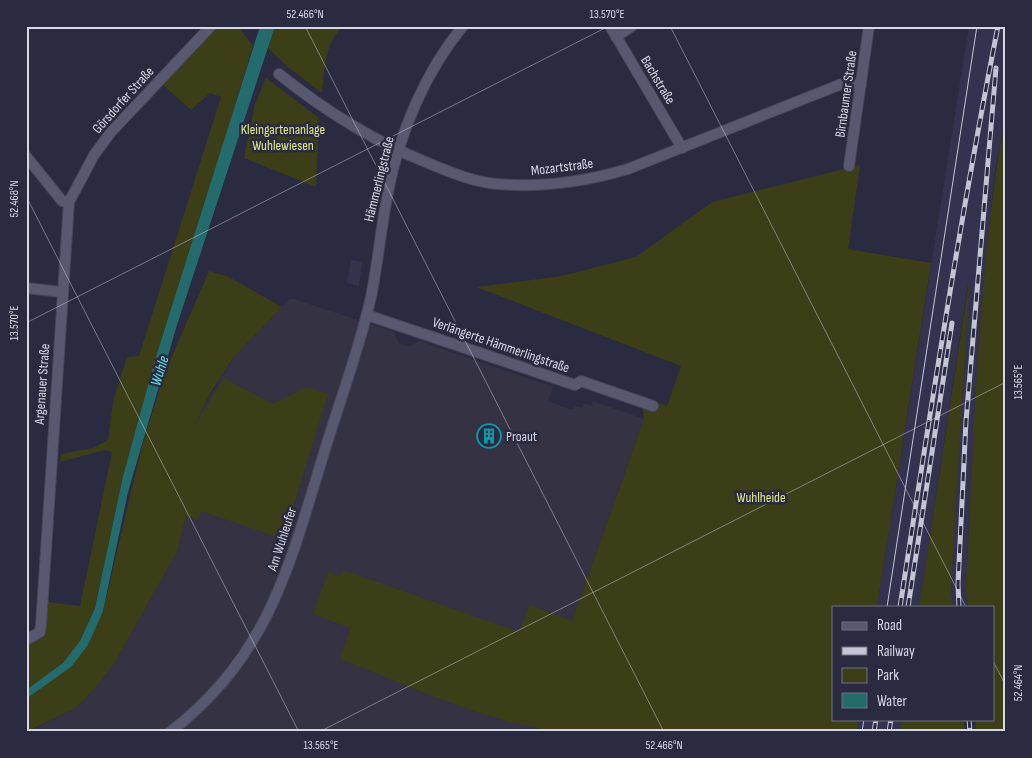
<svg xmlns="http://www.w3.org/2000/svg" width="1032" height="758" viewBox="0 0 1032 758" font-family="'Sofia Sans Condensed',sans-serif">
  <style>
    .commercial { fill: #353243 }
    .built { fill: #33334f }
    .green { fill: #3c3e17 }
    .water { fill: #246b6d }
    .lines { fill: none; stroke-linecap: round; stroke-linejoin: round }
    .minor-casing { stroke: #464558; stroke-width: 12 }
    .minor { stroke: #585871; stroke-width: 10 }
    .tram { stroke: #c4c5d4; stroke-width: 1 }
    .rail-casing { stroke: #c4c5d4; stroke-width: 5 }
    .rail { stroke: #2a2a40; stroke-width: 3; stroke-dasharray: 9; stroke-linecap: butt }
    .ticks { fill: none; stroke: #d7d8e6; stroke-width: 1; stroke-opacity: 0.45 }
    .labels { text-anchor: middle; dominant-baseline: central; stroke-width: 5; stroke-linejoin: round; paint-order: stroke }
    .street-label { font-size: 14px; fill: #d7d8e6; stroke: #2a2a40 }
    .park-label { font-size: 14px; fill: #e2e98c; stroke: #2a2a40 }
    .poi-label { font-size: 14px; fill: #d7d8e6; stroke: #2a2a40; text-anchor: start }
    .water-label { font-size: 15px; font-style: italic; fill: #62e8eb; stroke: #2a2a40 }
    .neatline { fill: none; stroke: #d7d8e6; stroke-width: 2 }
    .ticks-label { font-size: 12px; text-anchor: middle; fill: #d7d8e6 }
  </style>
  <rect width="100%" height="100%" fill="#2a2a40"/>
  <polygon class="commercial" points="291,298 394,332 399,343 409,347 419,341 553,387 548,401 561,406 573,410 575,406 582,408 584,403 591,406 593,401 644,419 572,621 539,732 28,732 76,708 96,687 114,664 177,552 191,432 200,413 234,357"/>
  <g class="built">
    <polygon points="969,26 1006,26 1006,112 995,171 980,319 966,584 967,607 953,607 951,585 968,283 919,607 877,607"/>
    <polygon points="351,260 362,262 359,286 347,283"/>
    <polygon points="859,719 902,719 900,732 857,732"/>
  </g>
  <g class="green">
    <polygon points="214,26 238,26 253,46 123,476 95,608 80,641 63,663 26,690 26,645 38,639 47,602 80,606 112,452 105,450 60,462 61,454 93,448 108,440 113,401 127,357 139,356 221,97 210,93 191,110 163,85"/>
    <path d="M 275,26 L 344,26 C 324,42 325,70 322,93 L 288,67 L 267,47 Z"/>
    <polygon points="266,78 319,118 316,187 244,158 255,104"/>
    <path d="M 1006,112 L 1006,732 L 976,732 L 975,719 L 993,719 L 993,607 L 967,607 L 966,584 C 975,427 977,267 1006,112 Z"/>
    <path d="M 860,165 L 848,249 L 931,263 L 877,607 L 833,607 L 833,719 L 859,719 L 857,732 L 539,732 L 540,728 C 476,718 401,682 340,659 L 350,628 L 313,614 L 328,572 L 340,577 L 343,570 L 519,632 L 530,605 L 572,621 L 644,419 L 642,398 L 667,406 L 681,366 L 476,287 L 562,276 L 636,257 L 712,202 Z"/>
    <polygon points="209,271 229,277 282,307 234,357 211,392 194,426 224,378 273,404 307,387 328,394 283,539 201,511 198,520 186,515 177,552 114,664 96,687 76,708 26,732 26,698 71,667 103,611 143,442 166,370"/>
    <polygon points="970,275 951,585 953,607 919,607"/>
    <polygon points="902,719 964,719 965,732 900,732"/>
  </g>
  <polygon class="water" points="260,26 275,26 177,325 128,492 103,611 88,645 71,667 26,699 26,690 63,663 80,641 95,608 123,476 155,360"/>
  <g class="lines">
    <g class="minor-casing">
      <g id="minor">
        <polyline points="610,26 682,148"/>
        <polyline points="616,37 632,26"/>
        <path d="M 279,74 C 325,111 373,141 428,163 C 450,172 473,182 497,184 C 542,188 584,182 628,169 L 844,83 L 861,85"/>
        <polyline points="26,156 62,201 69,202"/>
        <polyline points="849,166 869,26"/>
        <polyline points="26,288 62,292"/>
        <polyline points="367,315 575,385 581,381 653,406"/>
        <polyline points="26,640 40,632 41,625 69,202 94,155 111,132 211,26"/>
        <path d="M 170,732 C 272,654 291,559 327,443 C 342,395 360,346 371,297 C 378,262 381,227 388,192 C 399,134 425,72 463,26"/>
      </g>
    </g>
    <use href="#minor" class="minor"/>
    <g class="tram">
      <polyline points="887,607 977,26"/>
      <polyline points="862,732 864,719"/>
    </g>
    <g class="rail-casing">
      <g id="rail">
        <path d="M 900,607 C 930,413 960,219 998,26"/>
        <polyline points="908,607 952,323"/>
        <polyline points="959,607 958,584 966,421 996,68"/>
        <polyline points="969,719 970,732"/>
        <polyline points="874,732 876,719"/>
        <polyline points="889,732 891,719"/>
      </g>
    </g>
    <use href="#rail" class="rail"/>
  </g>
  <path class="ticks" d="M 305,26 L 664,732M 670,26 L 966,607M 26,196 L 299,732M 26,323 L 609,26M 993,661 L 1006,686M 319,732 L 1006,382"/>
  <defs>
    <g id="building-ring" transform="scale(1.25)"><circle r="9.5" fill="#2a2a40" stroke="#0f9aa8" stroke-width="1.5"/><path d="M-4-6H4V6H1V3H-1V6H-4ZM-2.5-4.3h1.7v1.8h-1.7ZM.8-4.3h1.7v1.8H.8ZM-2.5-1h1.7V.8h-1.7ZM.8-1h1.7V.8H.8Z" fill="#0f9aa8"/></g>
  </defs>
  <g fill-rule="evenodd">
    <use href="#building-ring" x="489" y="436"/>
  </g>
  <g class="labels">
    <g class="street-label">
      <text transform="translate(658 80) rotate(59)">Bachstraße</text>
      <text transform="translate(846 94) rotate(-82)">Birnbaumer Straße</text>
      <text transform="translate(123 100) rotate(-48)">Görsdorfer Straße</text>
      <text transform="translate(562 167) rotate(-7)">Mozartstraße</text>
      <text transform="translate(379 179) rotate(-76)">Hämmerlingstraße</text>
      <text transform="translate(501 345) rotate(19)">Verlängerte Hämmerlingstraße</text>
      <text transform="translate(42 384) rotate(-86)">Argenauer Straße</text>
      <text transform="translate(282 539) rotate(-72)">Am Wuhleufer</text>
    </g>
    <g class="park-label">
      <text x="283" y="129">Kleingartenanlage<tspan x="283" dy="16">Wuhlewiesen</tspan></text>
      <text x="761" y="497">Wuhlheide</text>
    </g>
    <g class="poi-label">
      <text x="506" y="436">Proaut</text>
    </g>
    <g class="water-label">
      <text transform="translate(160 371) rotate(-73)">Wuhle</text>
    </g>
  </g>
  <rect width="1032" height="758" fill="none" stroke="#2a2a40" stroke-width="55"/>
  <rect x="832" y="606" width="162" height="115" fill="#2a2a40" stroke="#6f7082"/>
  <rect x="842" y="622" width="25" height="8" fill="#585871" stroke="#6f7082"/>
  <text x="877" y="630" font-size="15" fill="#d7d8e6">Road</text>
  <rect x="842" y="647" width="25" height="8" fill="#c4c5d4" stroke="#6f7082"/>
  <text x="877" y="656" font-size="15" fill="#d7d8e6">Railway</text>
  <rect x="842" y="668" width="25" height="15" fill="#3c3e17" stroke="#6f7082"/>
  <text x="877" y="680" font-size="15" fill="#d7d8e6">Park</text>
  <rect x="842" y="693" width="25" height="15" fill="#246b6d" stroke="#6f7082"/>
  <text x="877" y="706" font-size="15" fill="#d7d8e6">Water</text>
  <rect x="28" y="28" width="976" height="702" class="neatline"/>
  <g class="ticks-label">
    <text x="305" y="18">52.466°N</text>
    <text x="607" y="18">13.570°E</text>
    <text transform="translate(14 199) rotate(-90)" y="4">52.468°N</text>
    <text transform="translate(14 323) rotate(-90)" y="4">13.570°E</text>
    <text transform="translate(1018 382) rotate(-90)" y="4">13.565°E</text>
    <text transform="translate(1018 683) rotate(-90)" y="4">52.464°N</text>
    <text x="321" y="749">13.565°E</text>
    <text x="664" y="749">52.466°N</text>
  </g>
</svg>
